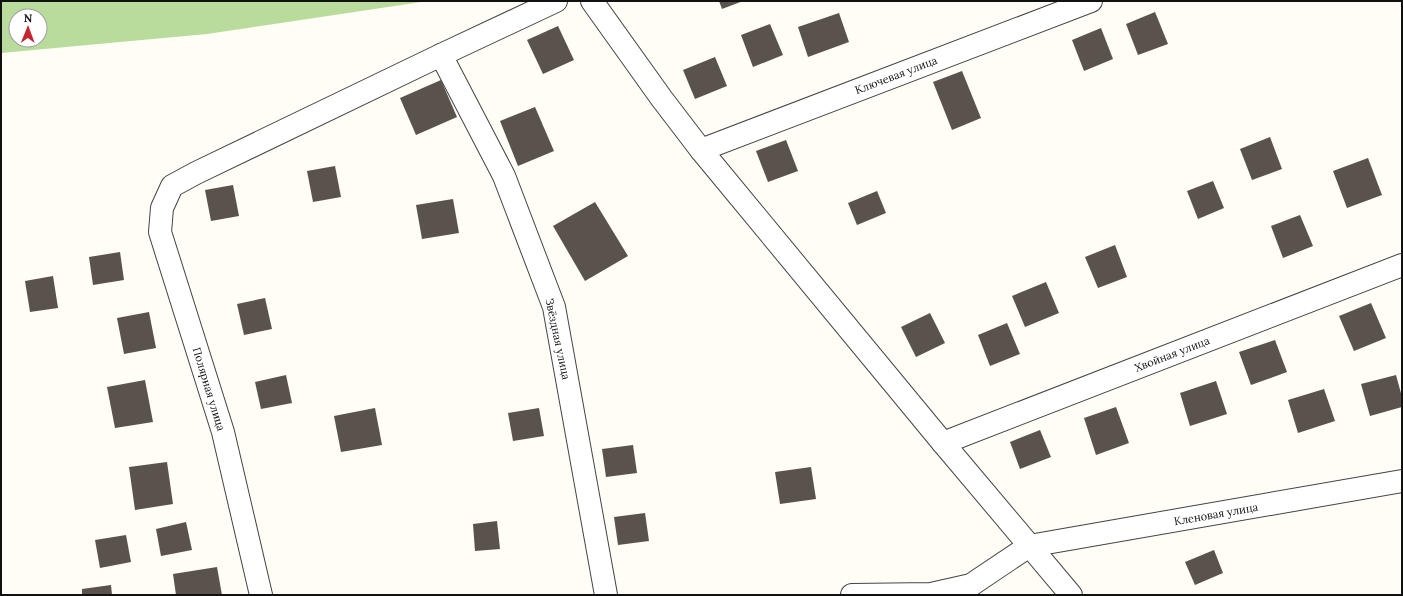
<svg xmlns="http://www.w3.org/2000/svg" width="1403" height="596" viewBox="0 0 1403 596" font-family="Lora,serif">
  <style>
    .forest { fill: #b9dc9c; fill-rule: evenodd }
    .building { fill: #5a524d }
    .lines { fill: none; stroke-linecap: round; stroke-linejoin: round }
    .minor-casing { stroke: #444; stroke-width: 24 }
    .minor { stroke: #fff; stroke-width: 22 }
    .labels { text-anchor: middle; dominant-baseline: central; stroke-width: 4; stroke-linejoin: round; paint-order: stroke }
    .street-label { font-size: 11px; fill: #111; stroke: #fff }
  </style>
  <rect width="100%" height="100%" fill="#fffdf5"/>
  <path class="forest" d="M 1,1 L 428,1 L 207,34 L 1,53 ZM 16,16 L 40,16 L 40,40 L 16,40 Z"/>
  <g class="building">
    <polygon points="719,1 743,1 722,9"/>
    <polygon points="1155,12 1168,44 1138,55 1126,24"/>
    <polygon points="839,13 849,42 808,57 798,27"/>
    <polygon points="770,24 783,55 753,67 741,35"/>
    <polygon points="558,26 574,60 543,74 527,40"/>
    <polygon points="1101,28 1113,59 1084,71 1072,40"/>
    <polygon points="715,57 727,86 695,99 683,70"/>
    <polygon points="962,71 981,118 952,130 933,82"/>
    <polygon points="441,80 457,117 416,135 400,98"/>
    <polygon points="535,107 554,151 518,166 500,121"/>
    <polygon points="1270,137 1282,169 1252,180 1240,149"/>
    <polygon points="786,140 798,171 768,182 756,151"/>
    <polygon points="1368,158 1382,195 1347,208 1333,171"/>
    <polygon points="335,166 341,197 313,202 307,171"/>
    <polygon points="1213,181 1224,208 1198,219 1187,191"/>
    <polygon points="233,185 239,216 211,221 205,190"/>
    <polygon points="877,191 886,213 857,225 848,203"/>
    <polygon points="453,199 459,233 422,239 416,205"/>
    <polygon points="595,202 628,256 585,281 553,226"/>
    <polygon points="1300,215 1313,246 1283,258 1271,226"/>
    <polygon points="1115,245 1127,277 1098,288 1085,257"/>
    <polygon points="120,252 124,280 93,285 89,257"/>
    <polygon points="53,276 58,308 30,312 25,281"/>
    <polygon points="1046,282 1059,313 1025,327 1012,296"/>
    <polygon points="265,298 272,329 244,335 237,304"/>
    <polygon points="1371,303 1386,338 1354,351 1339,316"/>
    <polygon points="149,312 156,348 124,354 117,318"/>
    <polygon points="930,313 945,343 916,357 901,327"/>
    <polygon points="1007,323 1020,354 990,366 978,335"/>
    <polygon points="1275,340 1287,372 1251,385 1239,352"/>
    <polygon points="286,375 292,403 261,409 255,382"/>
    <polygon points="1396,375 1402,397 1402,407 1370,416 1361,384"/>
    <polygon points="145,380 153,422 115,428 107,387"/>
    <polygon points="1216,381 1227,414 1190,426 1180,393"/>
    <polygon points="1324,389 1335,421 1298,433 1288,400"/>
    <polygon points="1116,407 1129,443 1096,455 1084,418"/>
    <polygon points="375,408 382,445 341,452 334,416"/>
    <polygon points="539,408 544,436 513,441 508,413"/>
    <polygon points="1040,430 1051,457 1020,469 1010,442"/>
    <polygon points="633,445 637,473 606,477 602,449"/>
    <polygon points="167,462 173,504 135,510 129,467"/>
    <polygon points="811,467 816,499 780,504 775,472"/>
    <polygon points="645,513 649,541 618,545 614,517"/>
    <polygon points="497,521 500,549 475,551 473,524"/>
    <polygon points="186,522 192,550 161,556 156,529"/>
    <polygon points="126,535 131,562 100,568 95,540"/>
    <polygon points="1214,550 1223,573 1195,585 1185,562"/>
    <polygon points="217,567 222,595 176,595 173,574"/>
    <polygon points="111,585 112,595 82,595 82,589"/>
  </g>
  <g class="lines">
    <g class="minor-casing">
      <g id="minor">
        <polyline points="592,1 662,99 701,150 943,443 1071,595"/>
        <polyline points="441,55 504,176 554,307 606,595"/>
        <polyline points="701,150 1091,1"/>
        <polyline points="943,443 1402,265"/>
        <polyline points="261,595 223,432 160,232 162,208 172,186 196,173 441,55 556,1"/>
        <polyline points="852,595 931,594 971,585 1029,546 1402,481"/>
      </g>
    </g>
    <use href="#minor" class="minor"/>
  </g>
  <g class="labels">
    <g class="street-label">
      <text transform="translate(896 75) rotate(-21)">Ключевая улица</text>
      <text transform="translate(558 339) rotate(78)">Звёздная улица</text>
      <text transform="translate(1172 354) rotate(-21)">Хвойная улица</text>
      <text transform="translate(209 389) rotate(73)">Полярная улица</text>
      <text transform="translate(1216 514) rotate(-10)">Кленовая улица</text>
    </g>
  </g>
  <rect width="1403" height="596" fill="none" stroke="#111111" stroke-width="4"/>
  <g transform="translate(28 28) rotate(1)"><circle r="19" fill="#ffffff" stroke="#a0a0a0"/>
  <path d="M0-3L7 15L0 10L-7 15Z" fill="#c4262e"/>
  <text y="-6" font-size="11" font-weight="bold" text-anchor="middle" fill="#111111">N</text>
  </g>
</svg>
